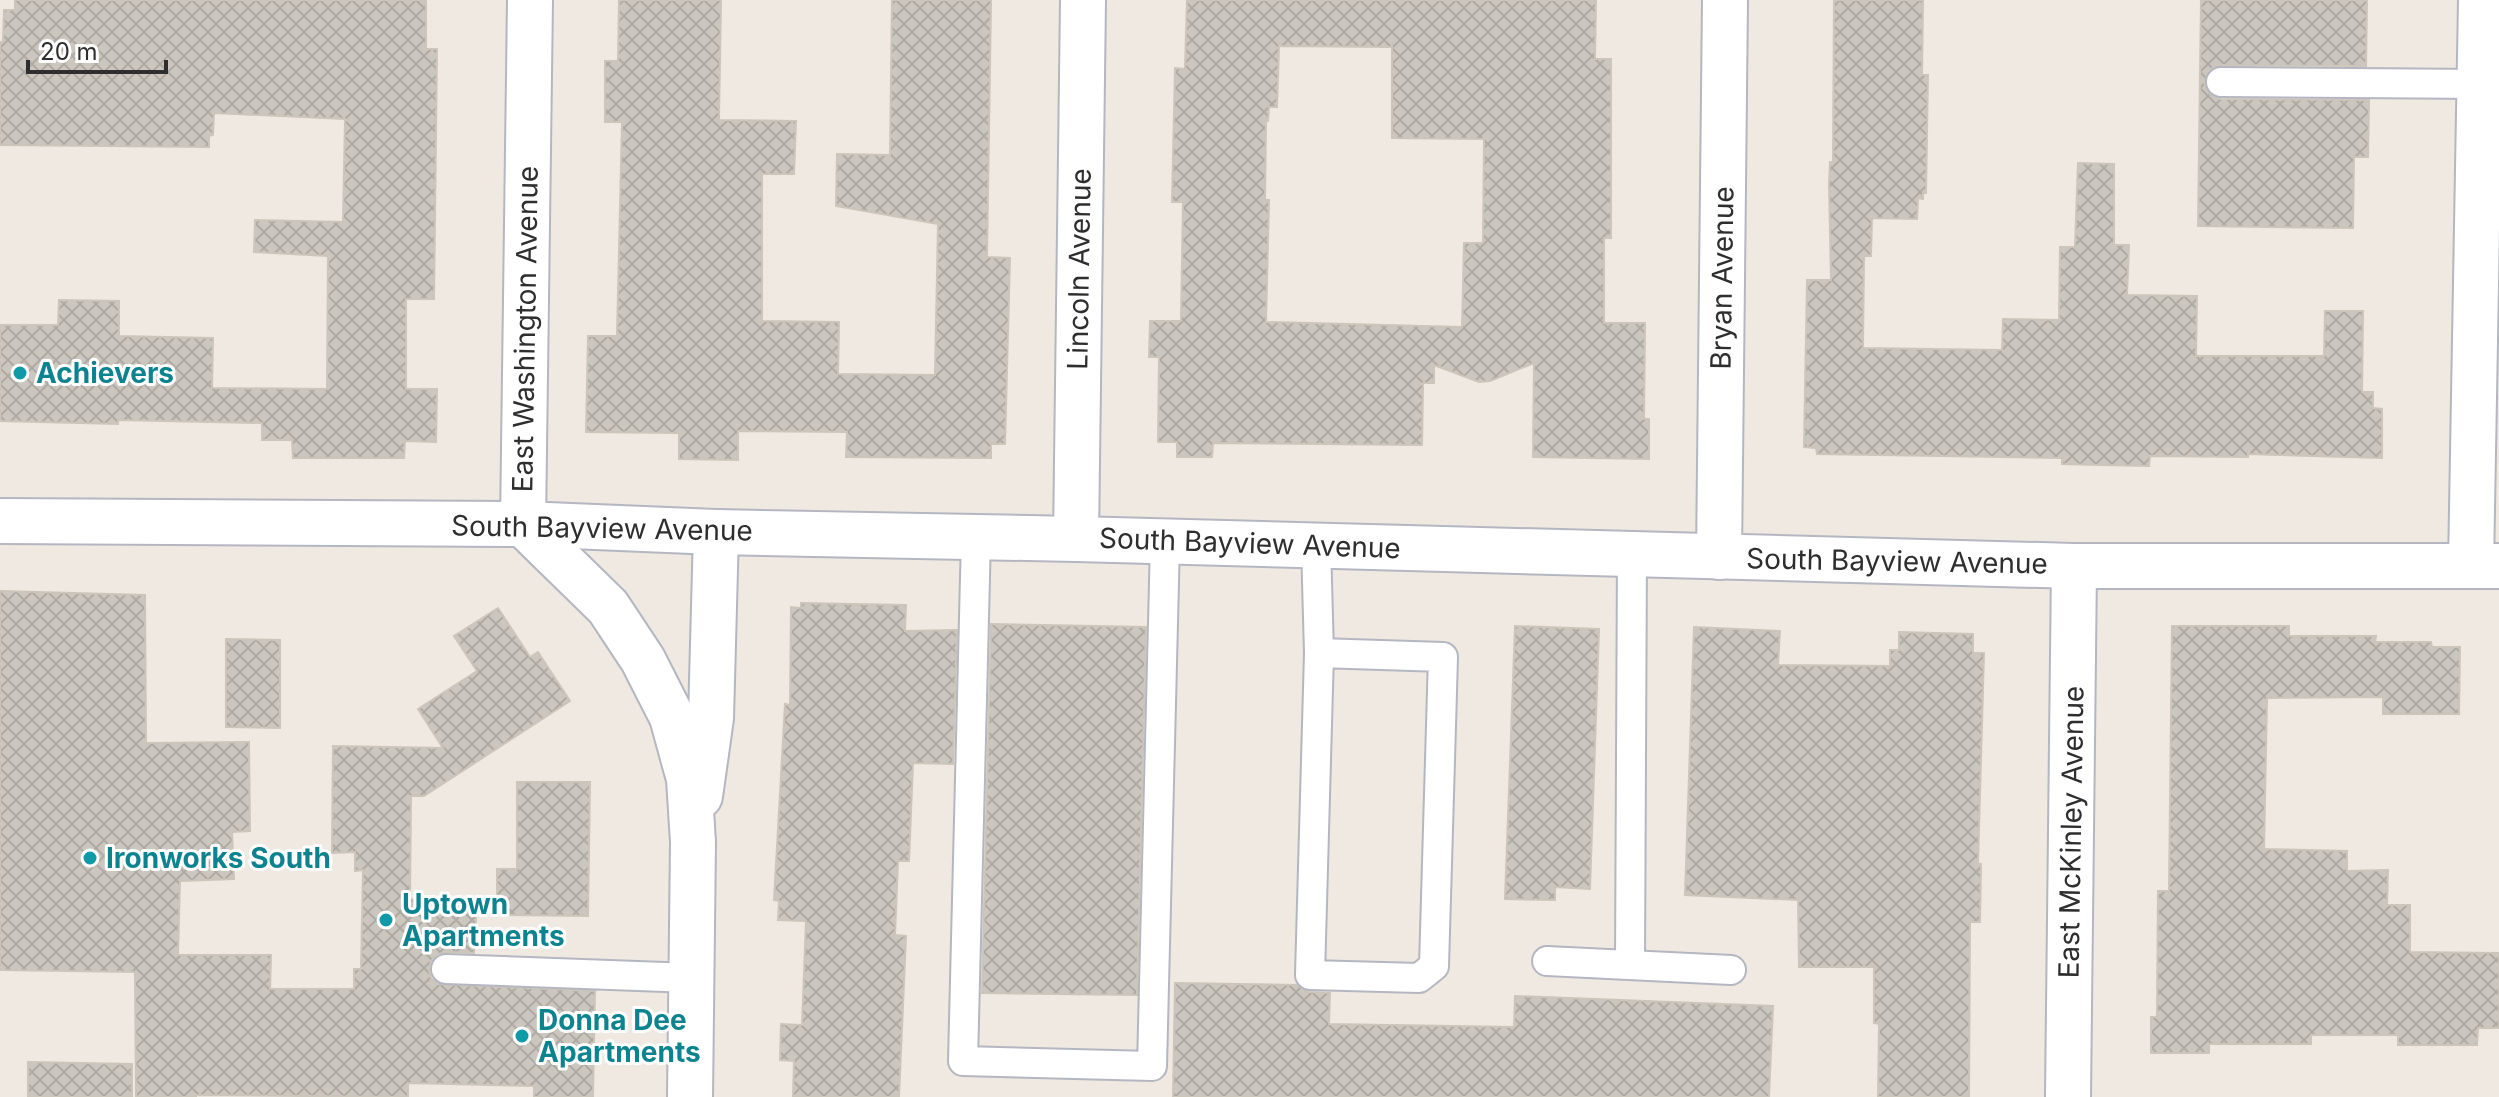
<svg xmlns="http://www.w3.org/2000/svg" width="2499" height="1097" viewBox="0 0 2499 1097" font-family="Inter,sans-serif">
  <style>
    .building { fill: url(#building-cross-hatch); stroke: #cbc5ba; stroke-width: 2; fill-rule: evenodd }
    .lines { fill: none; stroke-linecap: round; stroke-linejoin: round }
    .lane-casing { stroke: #b4b7c1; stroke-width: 32 }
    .street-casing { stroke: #b4b7c1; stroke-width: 48 }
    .lane { stroke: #fff; stroke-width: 28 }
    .street { stroke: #fff; stroke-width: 44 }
    .culture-dot { fill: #0f9aa8; stroke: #fff; stroke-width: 3 }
    .labels { text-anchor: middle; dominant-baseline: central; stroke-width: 6; stroke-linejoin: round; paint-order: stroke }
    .street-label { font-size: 28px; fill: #2e2e2e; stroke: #fff }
    .culture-label { font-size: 28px; font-weight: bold; fill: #0d838f; stroke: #fff; text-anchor: start }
  </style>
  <defs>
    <pattern id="building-cross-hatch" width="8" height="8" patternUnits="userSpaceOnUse" patternTransform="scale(2)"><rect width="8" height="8" fill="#cbc7bf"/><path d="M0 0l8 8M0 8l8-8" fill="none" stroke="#afaba4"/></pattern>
  </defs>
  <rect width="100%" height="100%" fill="#efe9e1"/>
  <g class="building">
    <polygon points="15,0 426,0 426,49 437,49 434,299 406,299 406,389 437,389 436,442 405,441 404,458 293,458 292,440 262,440 262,423 118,420 118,424 0,421 0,325 58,325 59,300 119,301 119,336 213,338 212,388 327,389 328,256 254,252 255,220 343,222 345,119 214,113 213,135 209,136 209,147 0,145 0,42 3,42 4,10 15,10"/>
    <polygon points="619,0 721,0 719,120 796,121 794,174 762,174 762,321 839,322 838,374 935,375 938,224 836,206 837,154 890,155 892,0 991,0 987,257 1010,258 1005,444 991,444 991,458 846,457 847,432 738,431 738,460 679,459 679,433 586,432 588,336 617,336 622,122 605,122 605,61 618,61"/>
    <path d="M 1187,0 L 1596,0 L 1595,59 L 1611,59 L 1611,238 L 1604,238 L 1604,323 L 1645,323 L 1644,419 L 1649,419 L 1649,459 L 1533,457 L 1534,363 L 1490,381 L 1479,382 L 1434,365 L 1434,383 L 1423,383 L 1422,445 L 1213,443 L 1212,457 L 1177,457 L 1177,442 L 1158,442 L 1159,357 L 1149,357 L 1150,321 L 1181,321 L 1183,202 L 1172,202 L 1175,68 L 1185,69 ZM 1279,46 L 1392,47 L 1392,138 L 1484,139 L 1483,243 L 1464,243 L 1462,327 L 1266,322 L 1269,200 L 1265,200 L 1266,121 L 1268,121 L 1269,107 L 1277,107 Z"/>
    <polygon points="1834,0 1923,0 1922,75 1928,75 1926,193 1923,193 1923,199 1918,198 1917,219 1872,218 1871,256 1864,256 1863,348 2002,350 2003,319 2059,320 2060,247 2075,247 2078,163 2114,164 2114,245 2129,245 2127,295 2197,296 2196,356 2324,356 2325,311 2363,311 2362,392 2373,392 2373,408 2382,409 2382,458 2248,454 2248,457 2150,456 2149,466 2101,465 2062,464 2062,458 1817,454 1816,448 1804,447 1807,280 1831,280 1829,184 1830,162 1833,162"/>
    <polygon points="2201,0 2367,0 2366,66 2221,65 2212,68 2204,81 2207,91 2213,97 2221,99 2369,100 2368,157 2354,157 2353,228 2198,226"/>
    <polygon points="0,591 145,595 146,743 249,742 250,831 232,832 234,879 180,881 178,955 271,955 270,989 354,989 354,969 361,969 363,870 355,871 355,852 332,853 333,746 443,748 418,709 477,671 454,636 498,608 530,657 538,652 570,701 424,796 411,796 410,899 477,903 474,953 447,952 437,954 431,961 429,969 431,978 438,984 595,991 593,1097 534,1097 534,1086 408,1083 408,1097 196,1095 196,1097 136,1097 135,972 0,970"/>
    <polygon points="801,603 906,605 905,631 957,630 953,764 913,763 909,861 898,861 895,935 906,936 899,1097 793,1097 794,1061 780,1060 781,1024 802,1025 806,921 778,920 779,901 774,900 785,704 790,705 791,607 801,608"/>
    <polygon points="991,624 1146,627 1137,995 982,993"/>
    <polygon points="1515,626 1599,629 1590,889 1555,887 1555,900 1505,899"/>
    <polygon points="2172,626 2289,626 2289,636 2376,636 2375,642 2431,642 2432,647 2460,647 2459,714 2383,714 2383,697 2267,698 2264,849 2347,851 2347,871 2388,870 2387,905 2410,905 2410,952 2499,953 2499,1028 2478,1028 2477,1045 2398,1045 2398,1035 2311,1035 2311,1044 2209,1044 2209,1053 2151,1053 2151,1017 2157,1017 2158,891 2169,891"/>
    <polygon points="1694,627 1780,631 1778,665 1890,666 1890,650 1899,650 1899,632 1973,634 1973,653 1984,653 1978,864 1981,864 1980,922 1970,922 1969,1097 1878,1097 1879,1024 1874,1023 1874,967 1799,967 1798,900 1685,895"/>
    <polygon points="226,639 280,640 280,728 226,727"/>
    <polygon points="517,782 590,782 588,916 497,915 497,869 517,869"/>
    <polygon points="1175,983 1297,985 1309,992 1330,993 1329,1024 1514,1027 1515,996 1773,1006 1769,1097 1173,1097"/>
    <polygon points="28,1062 132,1064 132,1097 28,1097"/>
  </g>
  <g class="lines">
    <g class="lane-casing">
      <g id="lane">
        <polyline points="2221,82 2480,84"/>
        <polyline points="976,537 963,1061 1152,1066 1165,542"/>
        <polyline points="1316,545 1319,653 1310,975 1419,978 1434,966 1443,657 1319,653"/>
        <polyline points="1547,961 1731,970"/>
        <polyline points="1630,964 1632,554"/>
        <polyline points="446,969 692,978"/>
      </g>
    </g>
    <g class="street-casing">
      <g id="street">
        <polyline points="530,0 523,524 608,607 643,660 672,717 689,779 693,842 690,1097"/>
        <polyline points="0,521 523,524 716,532 1076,539 2074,566 2499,566"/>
        <polyline points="1076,539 1083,0"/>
        <polyline points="1719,557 1725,0"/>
        <polyline points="2471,566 2481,0"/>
        <polyline points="700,796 711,718 716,532"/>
        <polyline points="2068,1097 2074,566"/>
      </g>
    </g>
    <use href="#lane" class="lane"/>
    <use href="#street" class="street"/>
  </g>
  <g class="culture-dot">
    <circle cx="20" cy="373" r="8"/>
    <circle cx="90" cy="858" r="8"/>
    <circle cx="386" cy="920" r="8"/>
    <circle cx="522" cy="1036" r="8"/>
  </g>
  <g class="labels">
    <g class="street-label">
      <text transform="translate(1079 269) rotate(-89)">Lincoln Avenue</text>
      <text transform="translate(1722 278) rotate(-89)">Bryan Avenue</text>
      <text transform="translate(525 329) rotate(-89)">East Washington Avenue</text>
      <text transform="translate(602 528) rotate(1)">South Bayview Avenue</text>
      <text transform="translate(1250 543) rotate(2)">South Bayview Avenue</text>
      <text transform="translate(1897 561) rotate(1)">South Bayview Avenue</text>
      <text transform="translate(2071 832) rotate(-89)">East McKinley Avenue</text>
    </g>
    <g class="culture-label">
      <text x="36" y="373">Achievers</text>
      <text x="106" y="858">Ironworks South</text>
      <text x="402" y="904">Uptown<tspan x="402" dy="32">Apartments</tspan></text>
      <text x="538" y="1020">Donna Dee<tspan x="538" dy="32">Apartments</tspan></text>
    </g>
  </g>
  <path d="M28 60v12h138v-12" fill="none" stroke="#2e2e2e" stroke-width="4"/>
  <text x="40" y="60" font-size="24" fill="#2e2e2e" stroke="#ffffff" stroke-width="6" paint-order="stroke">20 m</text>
</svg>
